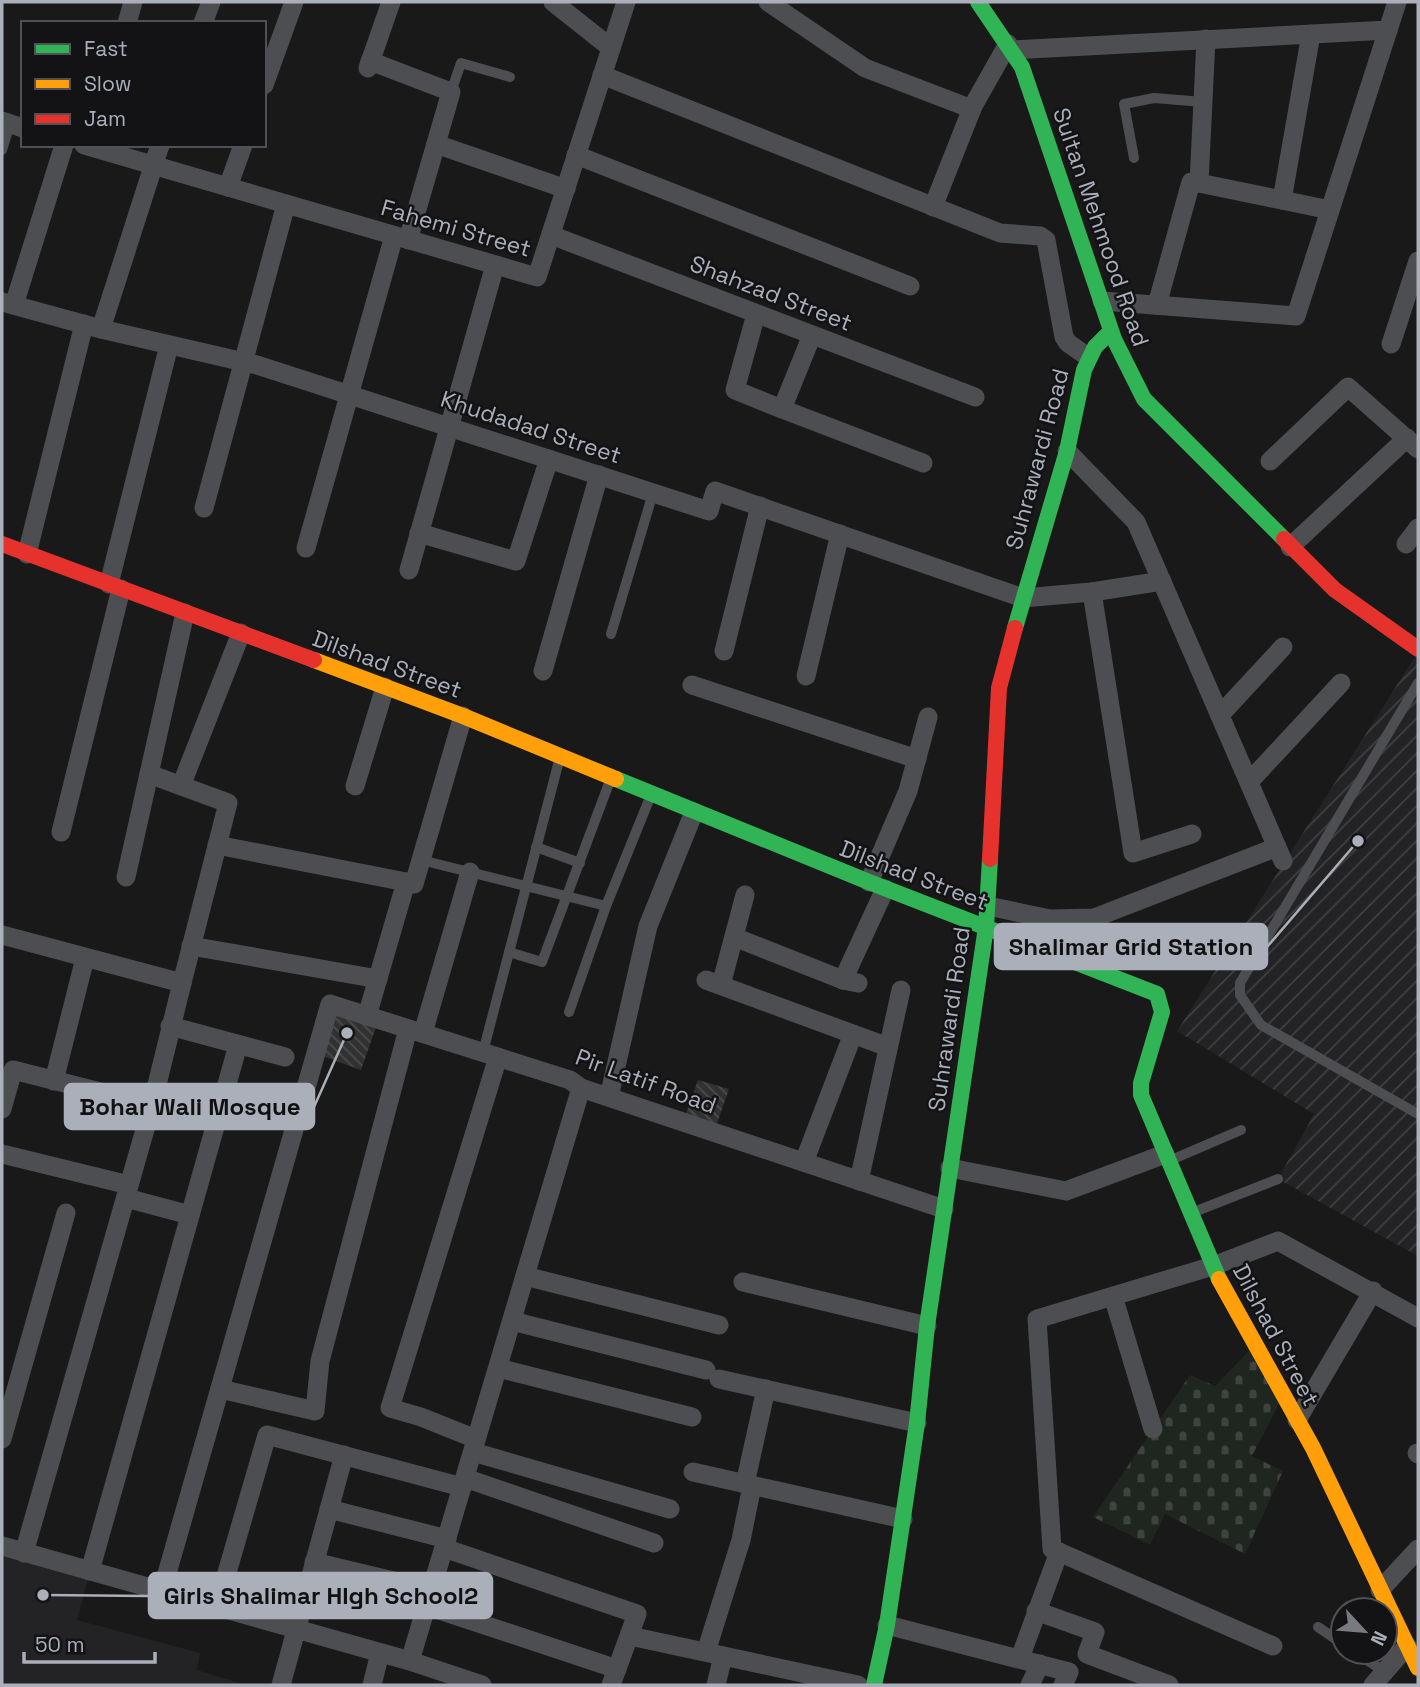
<svg xmlns="http://www.w3.org/2000/svg" width="1420" height="1687" viewBox="0 0 1420 1687" font-family="'Space Grotesk',sans-serif">
  <style>
    .built { fill: #232325 }
    .industrial { fill: url(#industrial-furrows) }
    .cemetery { fill: url(#cemetery-stones) }
    .building { fill: url(#building-back-hatch) }
    .lines { fill: none; stroke-linecap: round; stroke-linejoin: round }
    .lane { stroke: #4d4e52; stroke-width: 10 }
    .street { stroke: #4d4e52; stroke-width: 19 }
    .fast { stroke: #30b455; stroke-width: 16 }
    .slow { stroke: #ff9f0a; stroke-width: 16 }
    .jam { stroke: #e5322d; stroke-width: 16 }
    .labels { text-anchor: middle; dominant-baseline: central; stroke-width: 5; stroke-linejoin: round; paint-order: stroke }
    .street-label { font-size: 23px; fill: #aaafba; stroke: #131315 }
    .leader { fill: none; stroke: #aaafba; stroke-width: 2.5 }
    .callout-dot { fill: #aaafba; stroke: #131315; stroke-width: 2.5 }
    .callout { fill: #aaafba; stroke: #aaafba; stroke-width: 2.5 }
    .callout-label { font-size: 24px; text-anchor: middle; font-weight: bold; fill: #111 }
  </style>
  <defs>
    <pattern id="industrial-furrows" width="10" height="10" patternUnits="userSpaceOnUse" patternTransform="scale(1.75)"><rect width="10" height="10" fill="#232325"/><path d="M-1 1l2-2M0 10L10 0M9 11l2-2" fill="none" stroke="#404043"/></pattern>
    <pattern id="cemetery-stones" width="16" height="16" patternUnits="userSpaceOnUse" patternTransform="scale(1.75)"><rect width="16" height="16" fill="#1f2620"/><path d="M2 7V4a2 2 0 0 1 4 0v3zM10 15v-3a2 2 0 0 1 4 0v3z" fill="#3d433e"/></pattern>
    <pattern id="building-back-hatch" width="6" height="6" patternUnits="userSpaceOnUse" patternTransform="scale(1.75)"><rect width="6" height="6" fill="#313131"/><path d="M-1 5l2 2M0 0l6 6M5-1l2 2" fill="none" stroke="#4c4c4d"/></pattern>
  </defs>
  <rect width="100%" height="100%" fill="#191919"/>
  <polygon class="built" points="2,1554 90,1571 77,1620 200,1653 197,1670 246,1685 2,1685"/>
  <polygon class="industrial" points="1418,652 1418,1256 1278,1179 1314,1114 1177,1031"/>
  <polygon class="cemetery" points="1255,1345 1282,1398 1252,1456 1283,1471 1245,1554 1165,1514 1150,1545 1093,1517 1190,1375 1215,1386"/>
  <g class="building">
    <polygon points="331,998 381,1013 361,1070 314,1053"/>
    <polygon points="698,1080 729,1089 714,1132 683,1122"/>
  </g>
  <g class="lines">
    <g class="lane">
      <polyline points="451,92 461,63 510,77"/>
      <polyline points="2,150 10,124"/>
      <polyline points="1134,158 1124,104 1154,98 1203,102"/>
      <polyline points="611,634 653,493"/>
      <polyline points="1418,683 1240,983 1240,995 1261,1025 1418,1114"/>
      <polyline points="536,847 580,863"/>
      <polyline points="421,860 606,906"/>
      <polyline points="509,952 542,962 611,778"/>
      <polyline points="569,1012 606,906 651,795"/>
      <polyline points="483,1052 560,757"/>
      <polyline points="1171,1160 1241,1130"/>
      <polyline points="1194,1212 1278,1179"/>
      <polyline points="1318,1627 1343,1644"/>
      <polyline points="1355,1652 1385,1672"/>
    </g>
    <g class="street">
      <polyline points="553,2 611,48"/>
      <polyline points="768,2 865,68 972,109"/>
      <polyline points="127,23 133,2"/>
      <polyline points="203,23 211,2"/>
      <polyline points="1206,39 1199,183 1330,210"/>
      <polyline points="1012,50 1388,30 1397,2"/>
      <polyline points="370,61 451,92 408,240"/>
      <polyline points="368,68 391,2"/>
      <polyline points="602,75 1000,233 1040,236 1046,240 1064,337 1068,343 1088,357"/>
      <polyline points="264,85 294,2"/>
      <polyline points="2,121 23,128"/>
      <polyline points="436,144 566,189"/>
      <polyline points="84,145 537,277 626,2"/>
      <polyline points="576,155 910,286"/>
      <polyline points="228,187 243,145"/>
      <polyline points="1282,200 1311,34"/>
      <polyline points="933,207 973,106 1008,44"/>
      <polyline points="551,235 975,397"/>
      <polyline points="1102,301 1296,316 1388,30"/>
      <polyline points="2,302 101,329 257,365 709,511 715,491 1023,598 1092,592"/>
      <polyline points="14,305 64,145"/>
      <polyline points="1157,305 1191,182 1199,183"/>
      <polyline points="756,314 735,390 782,409"/>
      <polyline points="101,329 160,145"/>
      <polyline points="812,335 782,409 923,463"/>
      <polyline points="1391,344 1418,261"/>
      <polyline points="1067,451 1136,522 1283,861"/>
      <polyline points="1270,461 1348,387 1418,449"/>
      <polyline points="204,508 286,204"/>
      <polyline points="419,533 516,561 549,459"/>
      <polyline points="1406,544 1418,528"/>
      <polyline points="1290,547 1407,438"/>
      <polyline points="306,548 394,236"/>
      <polyline points="27,554 84,324"/>
      <polyline points="409,570 495,265"/>
      <polyline points="1162,581 1092,592 1133,853 1192,834"/>
      <polyline points="109,584 169,345"/>
      <polyline points="724,651 760,506"/>
      <polyline points="543,671 599,475"/>
      <polyline points="806,676 840,534"/>
      <polyline points="692,685 917,759"/>
      <polyline points="1220,715 1283,647"/>
      <polyline points="149,774 228,803 182,983"/>
      <polyline points="1249,782 1341,683"/>
      <polyline points="181,786 241,633"/>
      <polyline points="355,786 385,687"/>
      <polyline points="61,832 121,589"/>
      <polyline points="217,845 406,882"/>
      <polyline points="126,877 185,613"/>
      <polyline points="869,882 908,791 928,717"/>
      <polyline points="988,906 1050,919 1094,918 1277,847"/>
      <polyline points="2,935 182,983 152,1105 24,1553"/>
      <polyline points="734,937 843,980 858,983"/>
      <polyline points="191,946 378,979"/>
      <polyline points="706,980 888,1047"/>
      <polyline points="843,980 885,889"/>
      <polyline points="721,985 745,895"/>
      <polyline points="367,1016 406,882 414,884 463,716"/>
      <polyline points="170,1026 285,1057"/>
      <polyline points="423,1033 470,872"/>
      <polyline points="54,1081 85,958"/>
      <polyline points="609,1097 648,926 694,812"/>
      <polyline points="2,1109 13,1070 152,1105"/>
      <polyline points="2,1154 129,1185"/>
      <polyline points="804,1162 853,1034"/>
      <polyline points="950,1168 1066,1191 1165,1154"/>
      <polyline points="859,1181 901,990"/>
      <polyline points="126,1198 190,1215"/>
      <polyline points="525,1276 719,1325"/>
      <polyline points="743,1282 927,1326"/>
      <polyline points="1113,1296 1153,1429"/>
      <polyline points="512,1321 706,1370"/>
      <polyline points="498,1368 692,1417"/>
      <polyline points="719,1379 917,1423"/>
      <polyline points="220,1389 315,1411 320,1361 408,1029"/>
      <polyline points="1297,1420 1373,1291"/>
      <polyline points="2,1439 66,1213"/>
      <polyline points="476,1439 421,1417 390,1408 498,1057"/>
      <polyline points="473,1452 670,1509"/>
      <polyline points="1417,1453 1418,1454"/>
      <polyline points="693,1472 903,1519"/>
      <polyline points="465,1478 654,1543"/>
      <polyline points="745,1484 766,1389"/>
      <polyline points="329,1509 447,1539"/>
      <polyline points="2,1546 410,1661 482,1685"/>
      <polyline points="444,1548 637,1614 611,1685"/>
      <polyline points="314,1562 431,1590"/>
      <polyline points="90,1571 238,1045"/>
      <polyline points="1380,1590 1418,1549"/>
      <polyline points="162,1591 330,1004 570,1080 581,1088 944,1209"/>
      <polyline points="427,1606 617,1669"/>
      <polyline points="217,1607 267,1435 462,1487"/>
      <polyline points="1036,1611 1095,1632 1087,1654 1169,1685"/>
      <polyline points="887,1625 1069,1672 1063,1685"/>
      <polyline points="630,1636 858,1685"/>
      <polyline points="1273,1646 1052,1549 1037,1319 1213,1266 1278,1241 1418,1318"/>
      <polyline points="706,1652 741,1540 752,1486"/>
      <polyline points="1020,1658 1059,1552"/>
      <polyline points="410,1661 581,1088"/>
      <polyline points="281,1685 344,1455"/>
      <polyline points="372,1685 380,1653"/>
      <polyline points="716,1685 723,1656"/>
      <polyline points="1030,1685 1040,1664"/>
      <polyline points="1373,1685 1407,1646"/>
    </g>
    <g class="fast">
      <polyline points="978,2 1022,67 1114,339 1144,399 1284,539"/>
      <polyline points="1015,628 1067,451 1084,370 1095,347 1110,332"/>
      <polyline points="616,779 869,882 1157,994 1162,1012 1141,1083 1141,1095 1219,1279"/>
      <polyline points="874,1685 887,1625 917,1423 927,1326 986,927 990,859"/>
    </g>
    <g class="slow">
      <polyline points="314,660 463,716 616,779"/>
      <polyline points="1219,1279 1313,1448 1418,1668"/>
    </g>
    <g class="jam">
      <polyline points="1284,539 1335,590 1418,649"/>
      <polyline points="2,544 314,660"/>
      <polyline points="990,859 999,688 1015,628"/>
    </g>
  </g>
  <g class="labels">
    <g class="street-label">
      <text transform="translate(1101 227) rotate(71)">Sultan Mehmood Road</text>
      <text transform="translate(456 228) rotate(16)">Fahemi Street</text>
      <text transform="translate(771 293) rotate(21)">Shahzad Street</text>
      <text transform="translate(531 427) rotate(18)">Khudadad Street</text>
      <text transform="translate(1037 459) rotate(-75)">Suhrawardi Road</text>
      <text transform="translate(387 664) rotate(20)">Dilshad Street</text>
      <text transform="translate(914 875) rotate(21)">Dilshad Street</text>
      <text transform="translate(949 1019) rotate(-82)">Suhrawardi Road</text>
      <text transform="translate(646 1081) rotate(20)">Pir Latif Road</text>
      <text transform="translate(1276 1335) rotate(62)">Dilshad Street</text>
    </g>
  </g>
  <path class="leader" d="M1358 841L1267 947M347 1033L314 1107M43 1595L149 1596"/>
  <g class="callout-dot">
    <circle cx="1358" cy="841" r="7"/>
    <circle cx="347" cy="1033" r="7"/>
    <circle cx="43" cy="1595" r="7"/>
  </g>
  <g class="callout">
    <rect x="995" y="924" width="272" height="45" rx="7"/>
    <rect x="65" y="1084" width="249" height="45" rx="7"/>
    <rect x="149" y="1573" width="343" height="45" rx="7"/>
  </g>
  <g class="callout-label">
    <text x="1131" y="955">Shalimar Grid Station</text>
    <text x="190" y="1115">Bohar Wali Mosque</text>
    <text x="321" y="1604">Girls Shalimar HIgh School2</text>
  </g>
  <rect width="1420" height="1687" fill="none" stroke="#aaafba" stroke-width="7"/>
  <rect x="21" y="21" width="245" height="126" fill="#131315" stroke="#4f5157" stroke-width="2"/>
  <rect x="35" y="44" width="35" height="10" fill="#30b455" stroke="#4f5157" stroke-width="2"/>
  <text x="84" y="56" font-size="21" fill="#aaafba">Fast</text>
  <rect x="35" y="79" width="35" height="10" fill="#ff9f0a" stroke="#4f5157" stroke-width="2"/>
  <text x="84" y="91" font-size="21" fill="#aaafba">Slow</text>
  <rect x="35" y="114" width="35" height="10" fill="#e5322d" stroke="#4f5157" stroke-width="2"/>
  <text x="84" y="126" font-size="21" fill="#aaafba">Jam</text>
  <g transform="translate(1364 1631) rotate(116)"><circle r="33" fill="#131315" stroke="#4f5157" stroke-width="2"/>
  <path d="M0-5L12 26L0 18L-12 26Z" fill="#777a82"/>
  <text y="-10" font-size="19" font-weight="bold" text-anchor="middle" fill="#aaafba">N</text>
  </g>
  <path d="M24 1652v10h131v-10" fill="none" stroke="#aaafba" stroke-width="3.5"/>
  <text x="35" y="1652" font-size="21" fill="#aaafba" stroke="#131315" stroke-width="5" paint-order="stroke">50 m</text>
</svg>
